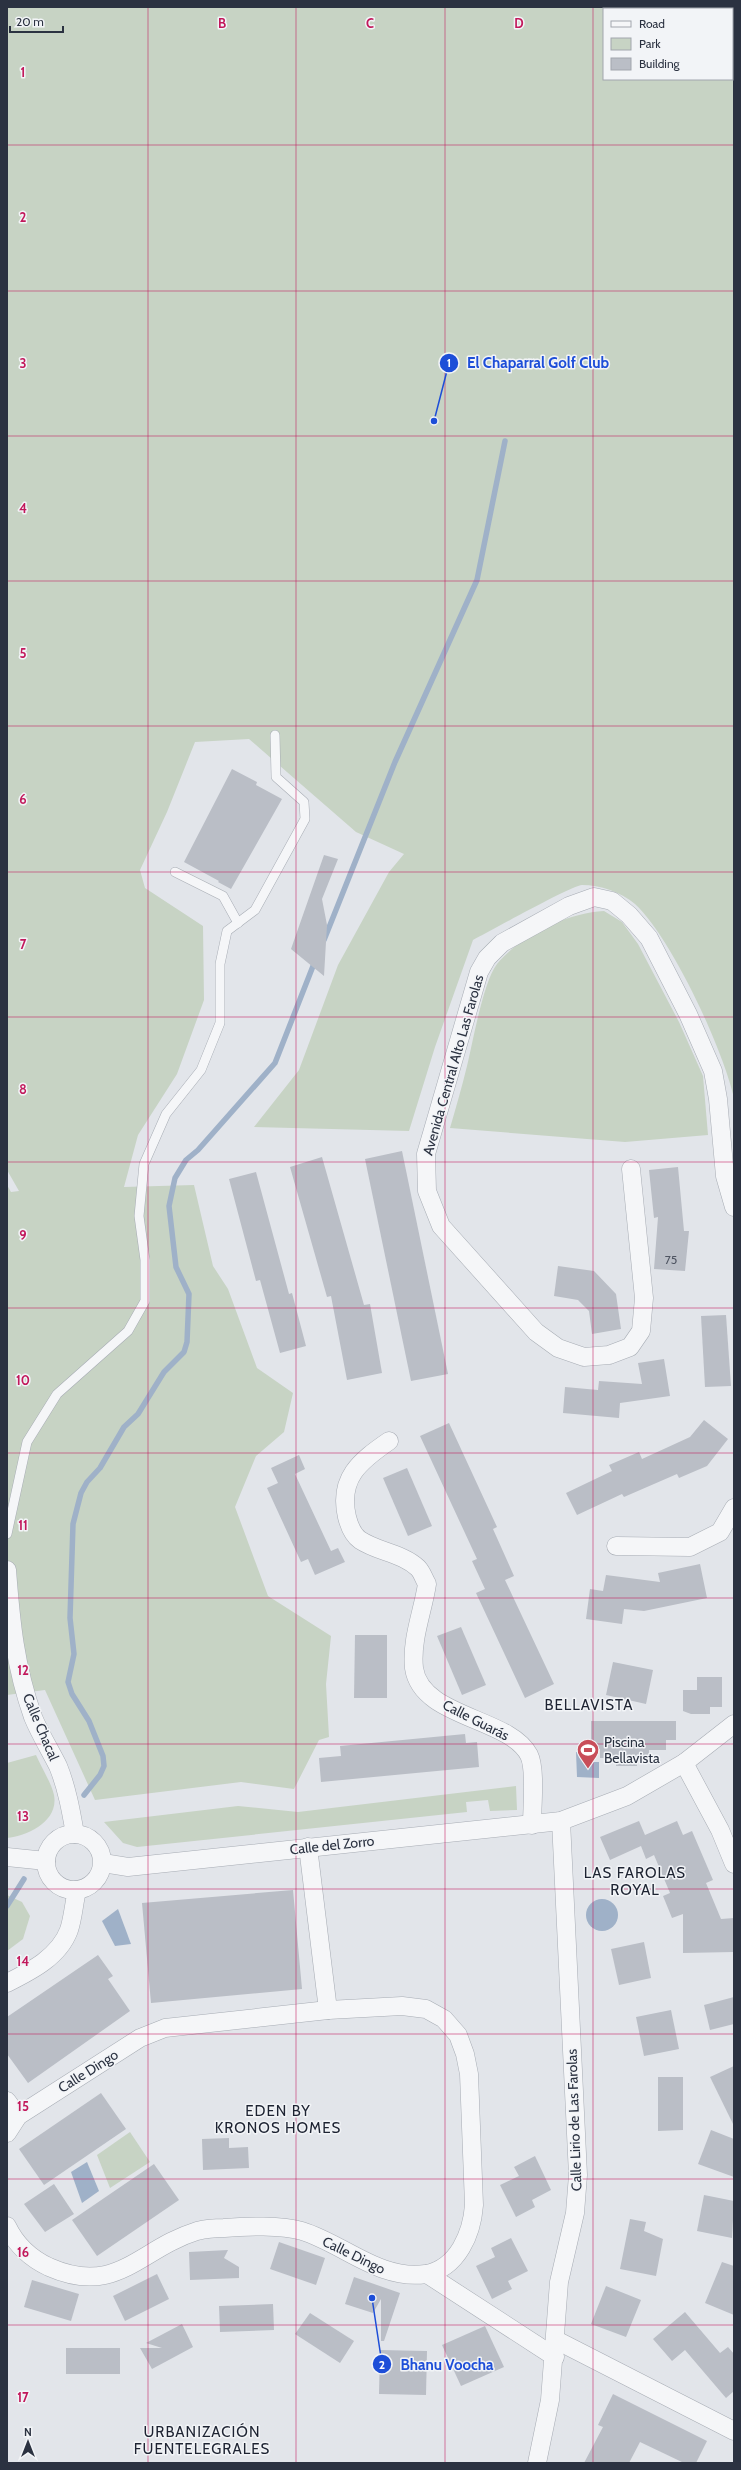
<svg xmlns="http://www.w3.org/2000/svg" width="741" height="2470" viewBox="0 0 741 2470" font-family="Cabin,sans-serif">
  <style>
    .green { fill: #c7d3c4 }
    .water { fill: #9fb1c8 }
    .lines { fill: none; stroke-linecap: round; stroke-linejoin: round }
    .stream { stroke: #9fb1c8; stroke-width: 5.5 }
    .building { fill: #babec6 }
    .lane-casing { stroke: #a7acb4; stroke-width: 10 }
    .street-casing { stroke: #a7acb4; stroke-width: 19 }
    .lane { stroke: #f5f6f8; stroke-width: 9 }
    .street { stroke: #f5f6f8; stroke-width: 18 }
    .grid { fill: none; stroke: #c2185b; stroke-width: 1; stroke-opacity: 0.55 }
    .labels { text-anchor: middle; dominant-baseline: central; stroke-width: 3; stroke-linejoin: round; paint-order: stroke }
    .number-label { font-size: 12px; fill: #4f5562 }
    .street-label { font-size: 14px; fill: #2b3241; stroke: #f2f4f7 }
    .poi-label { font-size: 14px; fill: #2b3241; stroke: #f2f4f7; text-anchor: start }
    .neighbourhood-label { font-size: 15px; letter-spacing: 1px; fill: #1d2332; stroke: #f2f4f7 }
    .grid-label { font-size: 13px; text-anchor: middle; font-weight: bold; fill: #c2185b; stroke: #f2f4f7; stroke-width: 3; stroke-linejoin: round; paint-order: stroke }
    .leader { fill: none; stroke: #1d4ed8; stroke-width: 1.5 }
    .callout-dot { fill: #1d4ed8; stroke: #f2f4f7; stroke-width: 1.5 }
    .mark-label { font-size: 12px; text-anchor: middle; font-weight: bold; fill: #fff }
    .callout-label { font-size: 15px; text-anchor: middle; font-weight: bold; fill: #1d4ed8; stroke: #f2f4f7; stroke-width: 3; stroke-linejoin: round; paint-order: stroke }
  </style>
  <rect width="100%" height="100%" fill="#e2e5ea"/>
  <g class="green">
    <path d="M 7,7 L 722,7 L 723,9 L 604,9 L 604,79 L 732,79 L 732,53 L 734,63 L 734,1098 C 723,1049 671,937 635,904 C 621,892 600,885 582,885 C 572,885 489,932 473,940 L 435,1047 L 409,1131 L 254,1127 L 299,1070 L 338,965 L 389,872 L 404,854 L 356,832 L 249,739 L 195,742 L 167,812 L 140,870 L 145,888 L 203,926 L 204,1000 L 177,1074 L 138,1135 L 124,1187 L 194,1185 L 213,1266 L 228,1289 L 257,1368 L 293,1393 L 284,1432 L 256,1456 L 235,1507 L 268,1596 L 331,1636 L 326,1684 L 329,1737 L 319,1740 L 294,1789 L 241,1782 L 95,1800 L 45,1690 L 7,1695 L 7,1185 L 11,1192 L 19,1191 L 7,1170 Z"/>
    <path d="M 604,911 L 622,922 L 638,944 L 679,1022 L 703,1076 L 708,1135 L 625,1142 L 450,1128 C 456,1107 462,1087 467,1066 C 473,1042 483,982 497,964 C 521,935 567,913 604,911 Z"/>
    <path d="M 36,1755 C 41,1767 51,1782 54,1795 C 59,1821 28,1836 7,1838 L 7,1763 Z"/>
    <polygon points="516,1786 517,1810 490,1811 488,1800 466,1802 467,1812 137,1847 123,1843 104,1822 238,1806 298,1812"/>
    <polygon points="7,1895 22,1902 30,1916 23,1939 7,1951"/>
    <polygon points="130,2132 150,2162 110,2188 97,2155"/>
  </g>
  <g class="water">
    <polygon points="576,1752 592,1752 592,1762 599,1762 599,1778 577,1777"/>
    <circle cx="602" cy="1915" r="16"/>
    <polygon points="118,1909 131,1944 115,1946 102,1921"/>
    <polygon points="87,2162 99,2191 82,2203 71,2172"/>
  </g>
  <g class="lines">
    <g class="stream">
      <polyline points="324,940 395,762 477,580 505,441"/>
      <polyline points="84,1795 100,1775 104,1766 103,1756 89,1721 72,1694 68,1682 74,1654 70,1618 73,1524 81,1493 87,1482 100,1468 124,1427 138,1414 164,1372 184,1352 187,1342 189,1294 176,1267 169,1206 175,1178 186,1160 198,1150 275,1063 315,961"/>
      <polyline points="7,1906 24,1879"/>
    </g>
  </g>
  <g class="building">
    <polygon points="232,769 257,782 256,785 282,799 231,889 218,882 219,881 184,862"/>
    <polygon points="324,855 338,859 322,899 327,925 324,976 291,949"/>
    <polygon points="402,1151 448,1374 411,1381 365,1159"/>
    <polygon points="322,1157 364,1305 370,1304 382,1373 347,1380 331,1296 327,1297 290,1167"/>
    <polygon points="678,1167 684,1231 689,1231 685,1271 654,1269 658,1217 654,1218 649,1170"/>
    <polygon points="256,1172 289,1294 292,1293 306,1346 280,1353 260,1280 256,1281 229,1179"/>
    <polygon points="558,1266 594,1271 616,1294 621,1329 592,1334 589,1311 578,1300 554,1296"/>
    <polygon points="726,1315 731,1386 705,1387 701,1316"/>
    <polygon points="664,1359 670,1396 620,1403 619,1418 563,1413 565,1387 598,1390 599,1381 642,1384 638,1363"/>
    <polygon points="704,1420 728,1439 707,1466 679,1478 677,1474 624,1497 622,1494 577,1515 566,1493 612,1471 609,1465 639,1452 642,1459 690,1437"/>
    <polygon points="449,1423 497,1527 493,1529 514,1576 505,1580 554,1684 525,1698 476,1593 485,1589 472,1561 477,1559 420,1436"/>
    <polygon points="299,1455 305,1469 295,1474 331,1551 338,1548 345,1562 315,1575 308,1559 301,1562 267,1488 278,1483 271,1468"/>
    <polygon points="407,1468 432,1526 408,1536 383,1478"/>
    <polygon points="700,1564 707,1598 644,1611 624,1609 622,1624 586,1619 590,1589 603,1591 606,1575 660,1582 658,1573"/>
    <polygon points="461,1627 486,1685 462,1695 437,1636"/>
    <polygon points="355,1635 387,1635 387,1698 354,1698"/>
    <polygon points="613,1662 653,1670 646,1704 606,1695"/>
    <polygon points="697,1677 722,1677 722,1707 710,1707 710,1714 691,1714 683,1711 683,1690 697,1690"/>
    <polygon points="591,1721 676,1721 676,1740 666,1740 666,1750 649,1750 649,1756 637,1756 637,1766 616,1766 616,1758 600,1758 600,1749 591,1749"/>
    <polygon points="465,1734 466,1743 477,1742 479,1767 321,1782 319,1758 341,1756 340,1746"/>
    <polygon points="639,1821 645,1835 677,1821 683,1835 692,1831 713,1880 706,1883 721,1919 734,1918 734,1952 683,1953 683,1914 672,1918 663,1896 670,1893 654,1855 646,1859 641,1846 610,1860 600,1837"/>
    <polygon points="293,1890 302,1989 151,2003 142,1903"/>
    <polygon points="644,1942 651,1978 619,1985 611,1949"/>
    <polygon points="98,1955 113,1976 108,1979 130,2011 28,2083 7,2054 7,2017"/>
    <polygon points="734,1997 734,2024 710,2030 704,2005"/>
    <polygon points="671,2010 679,2049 644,2056 636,2017"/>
    <polygon points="734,2066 734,2126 710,2077"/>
    <polygon points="658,2077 683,2077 683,2130 658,2131"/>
    <polygon points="101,2093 126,2129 44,2185 19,2149"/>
    <polygon points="711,2130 734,2139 734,2177 698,2164"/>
    <polygon points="229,2138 229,2148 248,2147 249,2168 203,2170 202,2139"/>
    <polygon points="535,2156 551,2190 532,2200 535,2207 516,2217 500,2185 519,2176 514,2167"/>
    <polygon points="154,2164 179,2200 97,2256 72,2220"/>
    <polygon points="54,2184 74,2214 45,2232 24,2204"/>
    <polygon points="704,2195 734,2201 732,2238 697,2231"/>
    <polygon points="630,2219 646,2222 644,2231 663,2239 656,2276 620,2269"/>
    <polygon points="511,2238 528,2271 508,2281 512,2289 492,2299 476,2266 495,2257 491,2248"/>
    <polygon points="279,2242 325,2258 316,2285 270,2269"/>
    <polygon points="228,2250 224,2258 239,2267 239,2278 190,2280 189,2252"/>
    <polygon points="722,2262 734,2266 734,2315 705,2303"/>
    <polygon points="157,2274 169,2299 125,2321 113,2296"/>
    <polygon points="354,2277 400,2293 384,2341 381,2341 381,2299 373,2313 345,2304"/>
    <polygon points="32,2280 79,2294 71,2321 24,2307"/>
    <polygon points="606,2286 641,2300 626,2337 591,2324"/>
    <polygon points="273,2304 274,2330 220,2332 219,2306"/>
    <polygon points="685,2312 720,2353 728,2347 734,2354 734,2391 726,2398 685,2350 672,2361 653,2339"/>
    <polygon points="310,2313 354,2341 340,2363 295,2334"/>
    <polygon points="182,2324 193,2347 152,2369 140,2348 162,2348 146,2343"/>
    <polygon points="485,2326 504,2367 461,2386 442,2345"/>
    <rect x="66" y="2348" width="54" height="26"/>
    <polygon points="380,2350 427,2351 426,2395 379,2394"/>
    <polygon points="613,2394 707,2441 696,2463 684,2463 640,2442 629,2463 584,2463 603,2427 598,2425"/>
  </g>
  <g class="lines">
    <g class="lane-casing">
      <g id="lane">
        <polyline points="175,872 223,896 238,923"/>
        <polyline points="7,1534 27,1442 57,1394 128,1331 145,1301 145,1260 139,1216 144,1164 166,1114 201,1070 220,1023 220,964 227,931 255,910 305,819 304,802 276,777 275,735"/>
      </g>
    </g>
    <g class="street-casing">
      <g id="street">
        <polyline points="631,1169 644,1298 641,1331 630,1347 609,1355 584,1357 558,1348 536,1332 441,1226 427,1191 426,1154 479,972 487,958 502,943 569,906 594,897 612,901 629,915 649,938 688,1014 713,1071 718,1099 725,1176 734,1207"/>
        <path d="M 389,1441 C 360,1461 338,1478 347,1517 C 349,1525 353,1535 360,1540 C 378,1552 402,1553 418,1568 C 422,1572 424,1579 427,1584 C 423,1611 411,1639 414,1668 C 421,1718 509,1717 529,1755 C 536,1769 532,1807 532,1825"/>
        <polyline points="616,1546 690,1547 720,1532 734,1508"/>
        <path d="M 7,1570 C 11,1623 15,1666 33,1717 C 40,1734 50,1750 58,1766 C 67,1788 71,1811 75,1834"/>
        <polyline points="684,1763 720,1830 734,1864"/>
        <circle cx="74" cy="1862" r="28"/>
        <polyline points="308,1847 328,2010"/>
        <polyline points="7,1857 46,1861"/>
        <polyline points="103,1863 128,1867 561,1821 627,1796 684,1763 734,1724"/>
        <path d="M 7,1983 C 31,1971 59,1957 69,1930 C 73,1918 74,1903 77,1890"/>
        <polyline points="7,2101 18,2116"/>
        <path d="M 7,2133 L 18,2116 L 140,2038 L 165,2028 L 328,2010 L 402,2006 L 426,2009 L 444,2019 L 458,2035 L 465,2054 L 469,2074 L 474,2205 C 472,2233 458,2268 426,2274 C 380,2281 344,2244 302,2231 C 282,2225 245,2226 224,2228 C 216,2228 205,2229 197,2231 C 139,2249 117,2297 49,2267 C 30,2258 16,2245 7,2226"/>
        <polyline points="427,2274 555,2357"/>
        <polyline points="556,2340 734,2431"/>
        <polyline points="537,2463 550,2400 559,2282 575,2213 578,2175 561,1821"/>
      </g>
    </g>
    <use href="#lane" class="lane"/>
    <use href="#street" class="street"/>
  </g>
  <path class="grid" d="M 148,7 L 148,2463M 296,7 L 296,2463M 445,7 L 445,2463M 593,7 L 593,2463M 7,145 L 734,145M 7,291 L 734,291M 7,436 L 734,436M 7,581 L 734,581M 7,726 L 734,726M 7,872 L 734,872M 7,1017 L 734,1017M 7,1162 L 734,1162M 7,1308 L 734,1308M 7,1453 L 734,1453M 7,1598 L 734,1598M 7,1744 L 734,1744M 7,1889 L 734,1889M 7,2034 L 734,2034M 7,2179 L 734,2179M 7,2325 L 734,2325"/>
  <defs>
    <g id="stadium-pin" transform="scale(1.15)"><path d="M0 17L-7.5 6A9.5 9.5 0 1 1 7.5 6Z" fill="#c84e5a" stroke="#f2f4f7"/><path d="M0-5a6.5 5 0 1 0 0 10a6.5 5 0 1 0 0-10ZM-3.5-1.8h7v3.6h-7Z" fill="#fff"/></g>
  </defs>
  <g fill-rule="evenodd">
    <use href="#stadium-pin" x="588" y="1750"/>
  </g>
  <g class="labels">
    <g class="number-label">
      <text x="671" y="1259">75</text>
    </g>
    <g class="street-label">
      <text transform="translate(453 1065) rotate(-74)">Avenida Central Alto Las Farolas</text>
      <text transform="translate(476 1720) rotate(27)">Calle Guarás</text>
      <text transform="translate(41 1727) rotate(67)">Calle Chacal</text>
      <text transform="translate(332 1845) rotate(-6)">Calle del Zorro</text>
      <text transform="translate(88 2071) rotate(-32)">Calle Dingo</text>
      <text transform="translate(574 2120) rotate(-92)">Calle Lirio de Las Farolas</text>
      <text transform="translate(354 2255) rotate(26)">Calle Dingo</text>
    </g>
    <g class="poi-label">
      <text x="604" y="1742">Piscina<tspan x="604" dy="16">Bellavista</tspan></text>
    </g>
    <g class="neighbourhood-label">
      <text x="589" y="1705">BELLAVISTA</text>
      <text x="635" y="1873">LAS FAROLAS<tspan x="635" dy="17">ROYAL</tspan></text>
      <text x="278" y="2111">EDEN BY<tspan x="278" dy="17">KRONOS HOMES</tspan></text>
      <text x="202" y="2432">URBANIZACIÓN<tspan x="202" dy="17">FUENTELEGRALES</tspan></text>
    </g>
  </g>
  <g class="grid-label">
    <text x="222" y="28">B</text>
    <text x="370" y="28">C</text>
    <text x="519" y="28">D</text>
    <text x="23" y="77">1</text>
    <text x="23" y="222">2</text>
    <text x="23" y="368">3</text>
    <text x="23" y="513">4</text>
    <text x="23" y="658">5</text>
    <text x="23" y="804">6</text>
    <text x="23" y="949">7</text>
    <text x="23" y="1094">8</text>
    <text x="23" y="1240">9</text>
    <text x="23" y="1385">10</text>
    <text x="23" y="1530">11</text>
    <text x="23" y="1675">12</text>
    <text x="23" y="1821">13</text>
    <text x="23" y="1966">14</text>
    <text x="23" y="2111">15</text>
    <text x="23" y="2257">16</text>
    <text x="23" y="2402">17</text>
  </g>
  <path class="leader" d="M434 421L449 363M372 2298L382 2364"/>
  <g class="callout-dot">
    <circle cx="434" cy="421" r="4"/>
    <circle cx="372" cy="2298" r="4"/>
    <circle cx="449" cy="363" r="10"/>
    <circle cx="382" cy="2364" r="10"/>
  </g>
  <g class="mark-label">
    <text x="449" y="367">1</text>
    <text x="382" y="2369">2</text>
  </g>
  <g class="callout-label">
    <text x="538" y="368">El Chaparral Golf Club</text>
    <text x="447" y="2370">Bhanu Voocha</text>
  </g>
  <rect width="741" height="2470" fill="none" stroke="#2b3241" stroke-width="16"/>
  <rect x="603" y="8" width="130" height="72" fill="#f2f4f7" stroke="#a2a6ae"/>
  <rect x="611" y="21" width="20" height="6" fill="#f5f6f8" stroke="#a2a6ae"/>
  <text x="639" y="28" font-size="12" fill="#2b3241">Road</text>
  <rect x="611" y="38" width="20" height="12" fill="#c7d3c4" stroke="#a2a6ae"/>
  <text x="639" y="48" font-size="12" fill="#2b3241">Park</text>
  <rect x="611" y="58" width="20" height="12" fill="#babec6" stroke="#a2a6ae"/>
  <text x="639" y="68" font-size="12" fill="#2b3241">Building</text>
  <g transform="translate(28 2442)" stroke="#f2f4f7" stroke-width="3" paint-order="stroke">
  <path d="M0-3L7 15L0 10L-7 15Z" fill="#2b3241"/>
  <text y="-6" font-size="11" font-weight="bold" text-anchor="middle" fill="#2b3241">N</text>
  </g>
  <path d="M10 26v6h53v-6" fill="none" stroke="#2b3241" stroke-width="2"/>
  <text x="16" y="26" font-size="12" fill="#2b3241" stroke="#f2f4f7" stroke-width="3" paint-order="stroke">20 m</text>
</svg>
